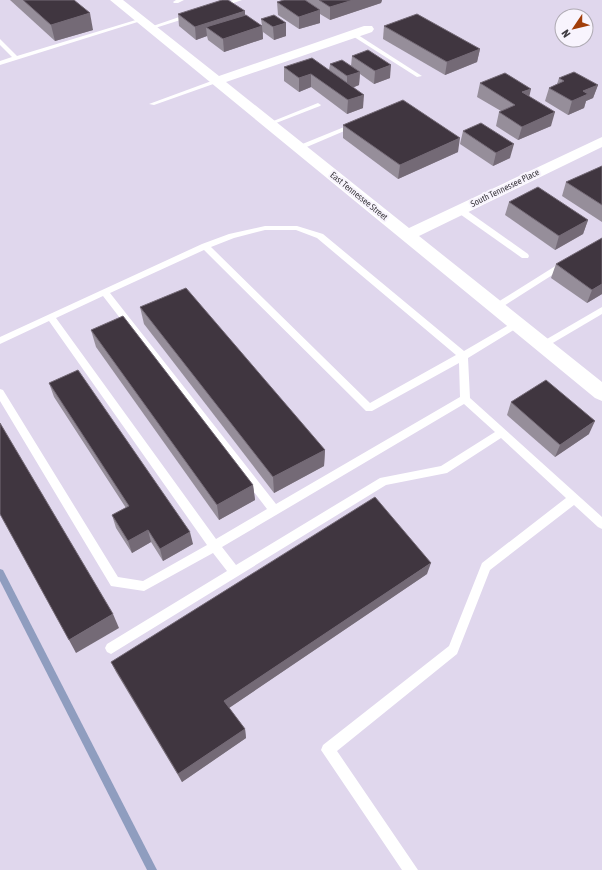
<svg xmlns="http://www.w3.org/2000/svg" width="602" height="870" viewBox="0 0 602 870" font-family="'Asap Condensed',sans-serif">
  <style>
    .built { fill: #e0d7ed; fill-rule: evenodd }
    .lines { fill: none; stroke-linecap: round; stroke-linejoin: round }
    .stream { fill: #8f9dbf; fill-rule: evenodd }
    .service { fill: #fff; fill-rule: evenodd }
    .minor { fill: #fff; fill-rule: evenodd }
    .wall { fill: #968e9a }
    .shaded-wall { fill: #746a76 }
    .building { fill: #403640; stroke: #746a76 }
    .labels { text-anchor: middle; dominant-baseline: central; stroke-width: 4; stroke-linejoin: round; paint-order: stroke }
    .far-street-label { font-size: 9px; fill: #3e3b41; stroke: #f8f4fd }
  </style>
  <rect width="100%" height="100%" fill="#ece5f5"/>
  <path class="built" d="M 0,0 L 602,0 L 602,870 L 0,870 ZM 562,16 L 586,16 L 586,40 L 562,40 Z"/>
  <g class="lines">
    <polygon class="stream" points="0,569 3,570 157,870 147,870 0,581"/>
    <g class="service">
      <polygon points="176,0 184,0 178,3 174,3 173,2"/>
      <polygon points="233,0 242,0 219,8 216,6"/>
      <polygon points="191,13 194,15 193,16 152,29 147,28"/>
      <polygon points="139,19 144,20 0,65 0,61 12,57 0,45 0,39 17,56"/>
      <polygon points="351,33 355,33 422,76 417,77 351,35"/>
      <polygon points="217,79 219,80 219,82 154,105 149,104"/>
      <polygon points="318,103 321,105 320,106 271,125 266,124"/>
      <polygon points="354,123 357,125 356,126 302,149 296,149 295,147"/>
      <polygon points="457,208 463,208 528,254 529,256 528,258 522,258 457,212"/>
      <path d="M 265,226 L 297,226 L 323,234 L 464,351 L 514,322 L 520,322 L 521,324 L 520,326 L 468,358 L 470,398 L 602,517 L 602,529 L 598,527 L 574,505 L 490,570 L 457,654 L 337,751 L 418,870 L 402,870 L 321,750 L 323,745 L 449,646 L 482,563 L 566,498 L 501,438 L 447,473 L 386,485 L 111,654 L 107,652 L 105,648 L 107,644 L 227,571 L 213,553 L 144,591 L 111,586 L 0,401 L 0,389 L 3,390 L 118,577 L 143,581 L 207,545 L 49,321 L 0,344 L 0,337 L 202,244 L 229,234 ZM 265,230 L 296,230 L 317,238 L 456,355 L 370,403 L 211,247 L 234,238 ZM 204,250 L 366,411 L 372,411 L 459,363 L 460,397 L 276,504 L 110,293 ZM 103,296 L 267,509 L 216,539 L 56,318 ZM 464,404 L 495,432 L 441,466 L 380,478 L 236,565 L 222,547 Z"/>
      <polygon points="565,260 568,261 569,263 568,265 499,309 493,309 492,307 493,305"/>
      <polygon points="602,307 602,314 546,347 540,347 538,345 540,343"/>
    </g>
    <polygon class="minor" points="110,0 123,0 219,76 364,26 372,26 374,29 372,32 226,82 409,228 602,137 602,147 419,236 602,382 602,401 595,398"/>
  </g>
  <g class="wall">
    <polygon points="10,0 74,0 93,30 55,41"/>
    <polygon points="284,0 382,0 381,3 330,20 320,14 320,23 299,29 278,15 277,2"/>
    <polygon points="178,14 245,15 262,26 261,19 286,36 274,40 263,32 263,39 224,52 208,40 207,36 196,40 179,26"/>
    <polygon points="384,26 480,49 477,62 445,75 383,39"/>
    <polygon points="352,56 390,78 374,84 360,74 359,85 354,87 363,108 347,114 311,87 299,92 284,81 284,67 329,70 330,64 351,66"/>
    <polygon points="559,78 598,85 593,98 586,101 584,108 568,115 545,101 549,88 557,84"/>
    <polygon points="480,83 529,97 551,126 518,140 496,126 499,112 501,111 477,97"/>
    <polygon points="343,125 458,152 398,179 343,138"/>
    <polygon points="463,131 510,158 493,166 460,144"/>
    <polygon points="602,166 602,222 562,196 566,182"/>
    <polygon points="509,202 588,220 583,234 555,250 505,215"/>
    <polygon points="556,264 602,294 587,303 551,278"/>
    <polygon points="140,307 325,450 324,466 274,493 144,324"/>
    <polygon points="91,330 253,485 255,500 219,520 96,347"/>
    <polygon points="49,383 193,544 163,561 151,542 132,553 116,528 112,515 126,508 54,397"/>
    <polygon points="511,402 589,434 555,457 507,415"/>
    <polygon points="427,574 229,708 245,729 246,738 182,782 116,672 111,662"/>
  </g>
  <g class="shaded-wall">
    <polygon points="353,0 382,0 381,3 330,20 330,7"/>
    <polygon points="320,10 320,23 299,29 299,17"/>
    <polygon points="245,11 245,24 206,27 207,36 196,40 195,27"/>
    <polygon points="90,13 93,30 55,41 51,25"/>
    <polygon points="286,23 286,36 274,40 273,27"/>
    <polygon points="262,26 263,39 224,52 223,39"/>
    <polygon points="480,49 477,62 445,75 447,62"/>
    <polygon points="391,65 390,78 374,84 375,71"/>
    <polygon points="360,72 359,85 347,90 347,76"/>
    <polygon points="311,74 311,87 299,92 299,78"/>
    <polygon points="598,85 593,98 586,101 584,108 568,115 572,101 583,91"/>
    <polygon points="531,89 528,102 522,92"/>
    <polygon points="364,95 363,108 347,114 348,100"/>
    <polygon points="555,112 551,126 518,140 522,127"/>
    <polygon points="460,138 458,152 398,179 400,165"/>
    <polygon points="514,144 510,158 493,166 496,153"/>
    <polygon points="588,220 583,234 555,250 559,236"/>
    <polygon points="602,284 602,294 587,303 592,290"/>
    <polygon points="595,421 589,434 555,457 560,445"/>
    <polygon points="325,450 324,466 274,493 273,477"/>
    <polygon points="253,485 255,500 219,520 217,505"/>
    <polygon points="148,530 151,542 132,553 128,541"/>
    <polygon points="190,532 193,544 163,561 160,549"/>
    <polygon points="431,563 427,574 226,710 224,701"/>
    <polygon points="113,614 119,628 76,653 69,640"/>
    <polygon points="245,729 246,738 182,782 178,774"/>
  </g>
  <g class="building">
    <polygon points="23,0 74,0 90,13 51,25"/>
    <polygon points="222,0 228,0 245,11 195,27 178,14"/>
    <polygon points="284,0 305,0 320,10 299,17 277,2"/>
    <polygon points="319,0 353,0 330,7"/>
    <polygon points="417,14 480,49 447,62 384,26"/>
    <polygon points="246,15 262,26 223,39 206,27"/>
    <polygon points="274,15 286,23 273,27 261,19"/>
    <polygon points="368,50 391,65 375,71 352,56"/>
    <polygon points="312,58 364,95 348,100 311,74 299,78 284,67"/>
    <polygon points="342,60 360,72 347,76 330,64"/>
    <polygon points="574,72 598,85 583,91 588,94 572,101 549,88 564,81 559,78"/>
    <polygon points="505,73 531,89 522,92 555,112 522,127 499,112 515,105 480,83"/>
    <polygon points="403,100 460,138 400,165 343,125"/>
    <polygon points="481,123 514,144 496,153 463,131"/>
    <polygon points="602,166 602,205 566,182"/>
    <polygon points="538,187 588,220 559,236 509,202"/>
    <polygon points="602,238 602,284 592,290 556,264"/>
    <polygon points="186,288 325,450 273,477 140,307"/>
    <polygon points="123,316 253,485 217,505 91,330"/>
    <polygon points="78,370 190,532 160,549 148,530 128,541 112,515 129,506 49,383"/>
    <polygon points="546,380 595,421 560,445 511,402"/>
    <polygon points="0,423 113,614 69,640 0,514"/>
    <polygon points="375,497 431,563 224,701 245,729 178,774 111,662"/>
  </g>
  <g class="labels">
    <g class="far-street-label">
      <text transform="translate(505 188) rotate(-26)">South Tennessee Place</text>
      <text transform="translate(359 196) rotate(39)">East Tennessee Street</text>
    </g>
  </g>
  <g transform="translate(574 28) rotate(235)"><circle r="19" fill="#f8f4fd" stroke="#aeaab2"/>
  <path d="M0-3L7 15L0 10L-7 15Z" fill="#a13d09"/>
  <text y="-6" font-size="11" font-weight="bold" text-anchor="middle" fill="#3e3b41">N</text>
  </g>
</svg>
